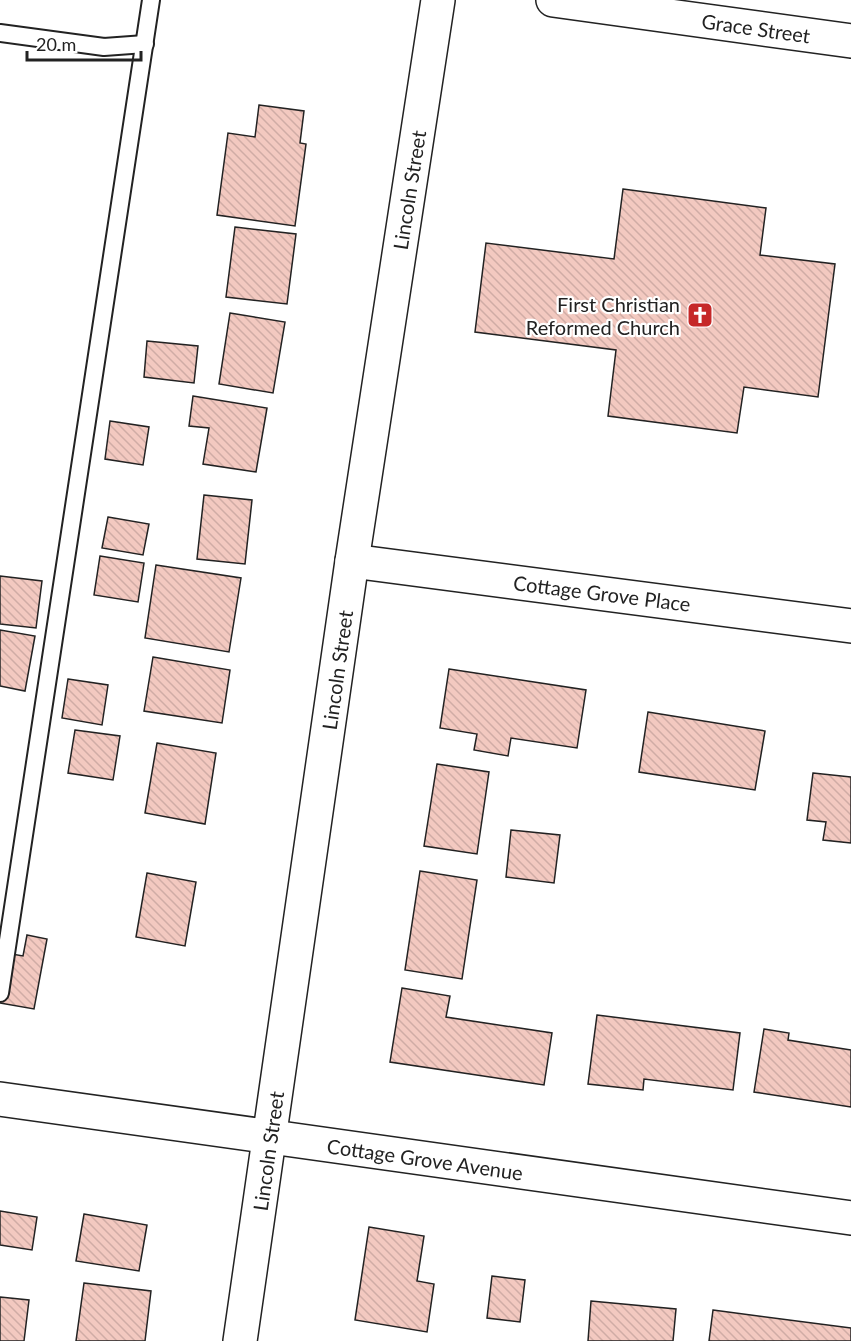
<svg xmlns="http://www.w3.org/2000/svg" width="851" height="1341" viewBox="0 0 851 1341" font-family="Lato,sans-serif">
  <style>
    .building { fill: url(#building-back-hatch); stroke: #222; stroke-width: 1.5 }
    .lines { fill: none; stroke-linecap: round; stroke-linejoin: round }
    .service-casing { stroke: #222; stroke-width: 20 }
    .minor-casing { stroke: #222; stroke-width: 36 }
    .tertiary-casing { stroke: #222; stroke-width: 36 }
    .service { stroke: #fff; stroke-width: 16 }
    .minor { stroke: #fff; stroke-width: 33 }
    .tertiary { stroke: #fff; stroke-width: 33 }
    .labels { text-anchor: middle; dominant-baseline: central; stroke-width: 4.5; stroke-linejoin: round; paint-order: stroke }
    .street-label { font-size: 20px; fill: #222; stroke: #fff }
    .poi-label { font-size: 20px; fill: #222; stroke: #fff; text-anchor: end }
  </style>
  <defs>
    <pattern id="building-back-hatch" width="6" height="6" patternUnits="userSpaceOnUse" patternTransform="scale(1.5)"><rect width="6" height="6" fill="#f3c9c0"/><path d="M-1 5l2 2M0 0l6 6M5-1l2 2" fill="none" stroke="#d0aca5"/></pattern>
  </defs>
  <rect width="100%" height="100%" fill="#fff"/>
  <g class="building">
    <polygon points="259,105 304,111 300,143 306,144 295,226 217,215 228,133 255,137"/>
    <polygon points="623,189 766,208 760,255 835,264 818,397 744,387 737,433 608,416 616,350 475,332 486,243 614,259"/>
    <polygon points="235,227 296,234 287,304 226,297"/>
    <polygon points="230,313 285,322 273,393 219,384"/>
    <polygon points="147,341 198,346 194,383 144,377"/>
    <polygon points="193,396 267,408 256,472 203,464 209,428 189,426"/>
    <polygon points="110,421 149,427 143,465 105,459"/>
    <polygon points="204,495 252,500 245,564 197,559"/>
    <polygon points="108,517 149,524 143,555 102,548"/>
    <polygon points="100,556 144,563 138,602 94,595"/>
    <polygon points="156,565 241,578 229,652 145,638"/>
    <polygon points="0,576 42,581 36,628 0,624"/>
    <polygon points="0,630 35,636 25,691 0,686"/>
    <polygon points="153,657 230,670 222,723 144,711"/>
    <polygon points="449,669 586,690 577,748 511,738 508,756 474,750 477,734 440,728"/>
    <polygon points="68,679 108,685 102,725 62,718"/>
    <polygon points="648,712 765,731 755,790 639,772"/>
    <polygon points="75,730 120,736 113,780 68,773"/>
    <polygon points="157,743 216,753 205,824 145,813"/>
    <polygon points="437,764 489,772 477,854 424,846"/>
    <polygon points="813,773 851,777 851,843 823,840 826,822 807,820"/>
    <polygon points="511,830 560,835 554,883 506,877"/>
    <polygon points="420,871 477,880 462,979 405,970"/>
    <polygon points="147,873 196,882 185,946 136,937"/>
    <polygon points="27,935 47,939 34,1009 0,1003 0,952 23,956"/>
    <polygon points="402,988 450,996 446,1017 552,1033 544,1085 390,1062"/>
    <polygon points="597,1015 740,1033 733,1090 644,1079 643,1090 588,1084"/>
    <polygon points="764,1029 789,1033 788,1040 851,1050 851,1107 754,1092"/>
    <polygon points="0,1211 37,1217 32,1250 0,1245"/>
    <polygon points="84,1214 147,1225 139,1271 76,1261"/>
    <polygon points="369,1227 424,1236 417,1281 434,1284 427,1332 355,1320"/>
    <polygon points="492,1276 525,1280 520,1322 487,1318"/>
    <polygon points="84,1283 151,1291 145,1341 76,1341"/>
    <polygon points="0,1297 29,1300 24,1341 0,1341"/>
    <polygon points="591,1301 676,1309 673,1341 588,1341"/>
    <polygon points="713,1310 851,1328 851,1341 709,1341"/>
  </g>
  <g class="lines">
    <g class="service-casing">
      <g id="service">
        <polyline points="0,33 104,47 145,44"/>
        <polyline points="0,993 151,0"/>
      </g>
    </g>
    <g class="minor-casing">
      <g id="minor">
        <polyline points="352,561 851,626"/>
        <polyline points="0,1099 851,1218"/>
        <polyline points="240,1341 352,561 438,0"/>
      </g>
    </g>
    <g class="tertiary-casing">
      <polyline id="tertiary" points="553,0 851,41"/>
    </g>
    <use href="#service" class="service"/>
    <use href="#minor" class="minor"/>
    <use href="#tertiary" class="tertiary"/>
  </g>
  <defs>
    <g id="church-square" transform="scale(1.35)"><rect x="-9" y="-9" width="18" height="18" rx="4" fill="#c62828" stroke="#fff"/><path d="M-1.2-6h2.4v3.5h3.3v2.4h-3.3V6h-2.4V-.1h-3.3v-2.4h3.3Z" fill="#fff"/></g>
  </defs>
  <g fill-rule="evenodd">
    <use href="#church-square" x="700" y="315"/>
  </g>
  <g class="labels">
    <g class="street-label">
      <text transform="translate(756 28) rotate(8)">Grace Street</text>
      <text transform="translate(409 190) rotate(-81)">Lincoln Street</text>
      <text transform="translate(602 593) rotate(7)">Cottage Grove Place</text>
      <text transform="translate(337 670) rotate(-82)">Lincoln Street</text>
      <text transform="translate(268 1151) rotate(-82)">Lincoln Street</text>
      <text transform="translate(425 1159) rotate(8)">Cottage Grove Avenue</text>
    </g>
    <g class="poi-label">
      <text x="680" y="304">First Christian<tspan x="680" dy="23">Reformed Church</tspan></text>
    </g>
  </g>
  <path d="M27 51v9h114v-9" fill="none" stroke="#222222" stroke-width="3"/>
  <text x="36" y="51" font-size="18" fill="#222222" stroke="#ffffff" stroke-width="4.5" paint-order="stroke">20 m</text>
</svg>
